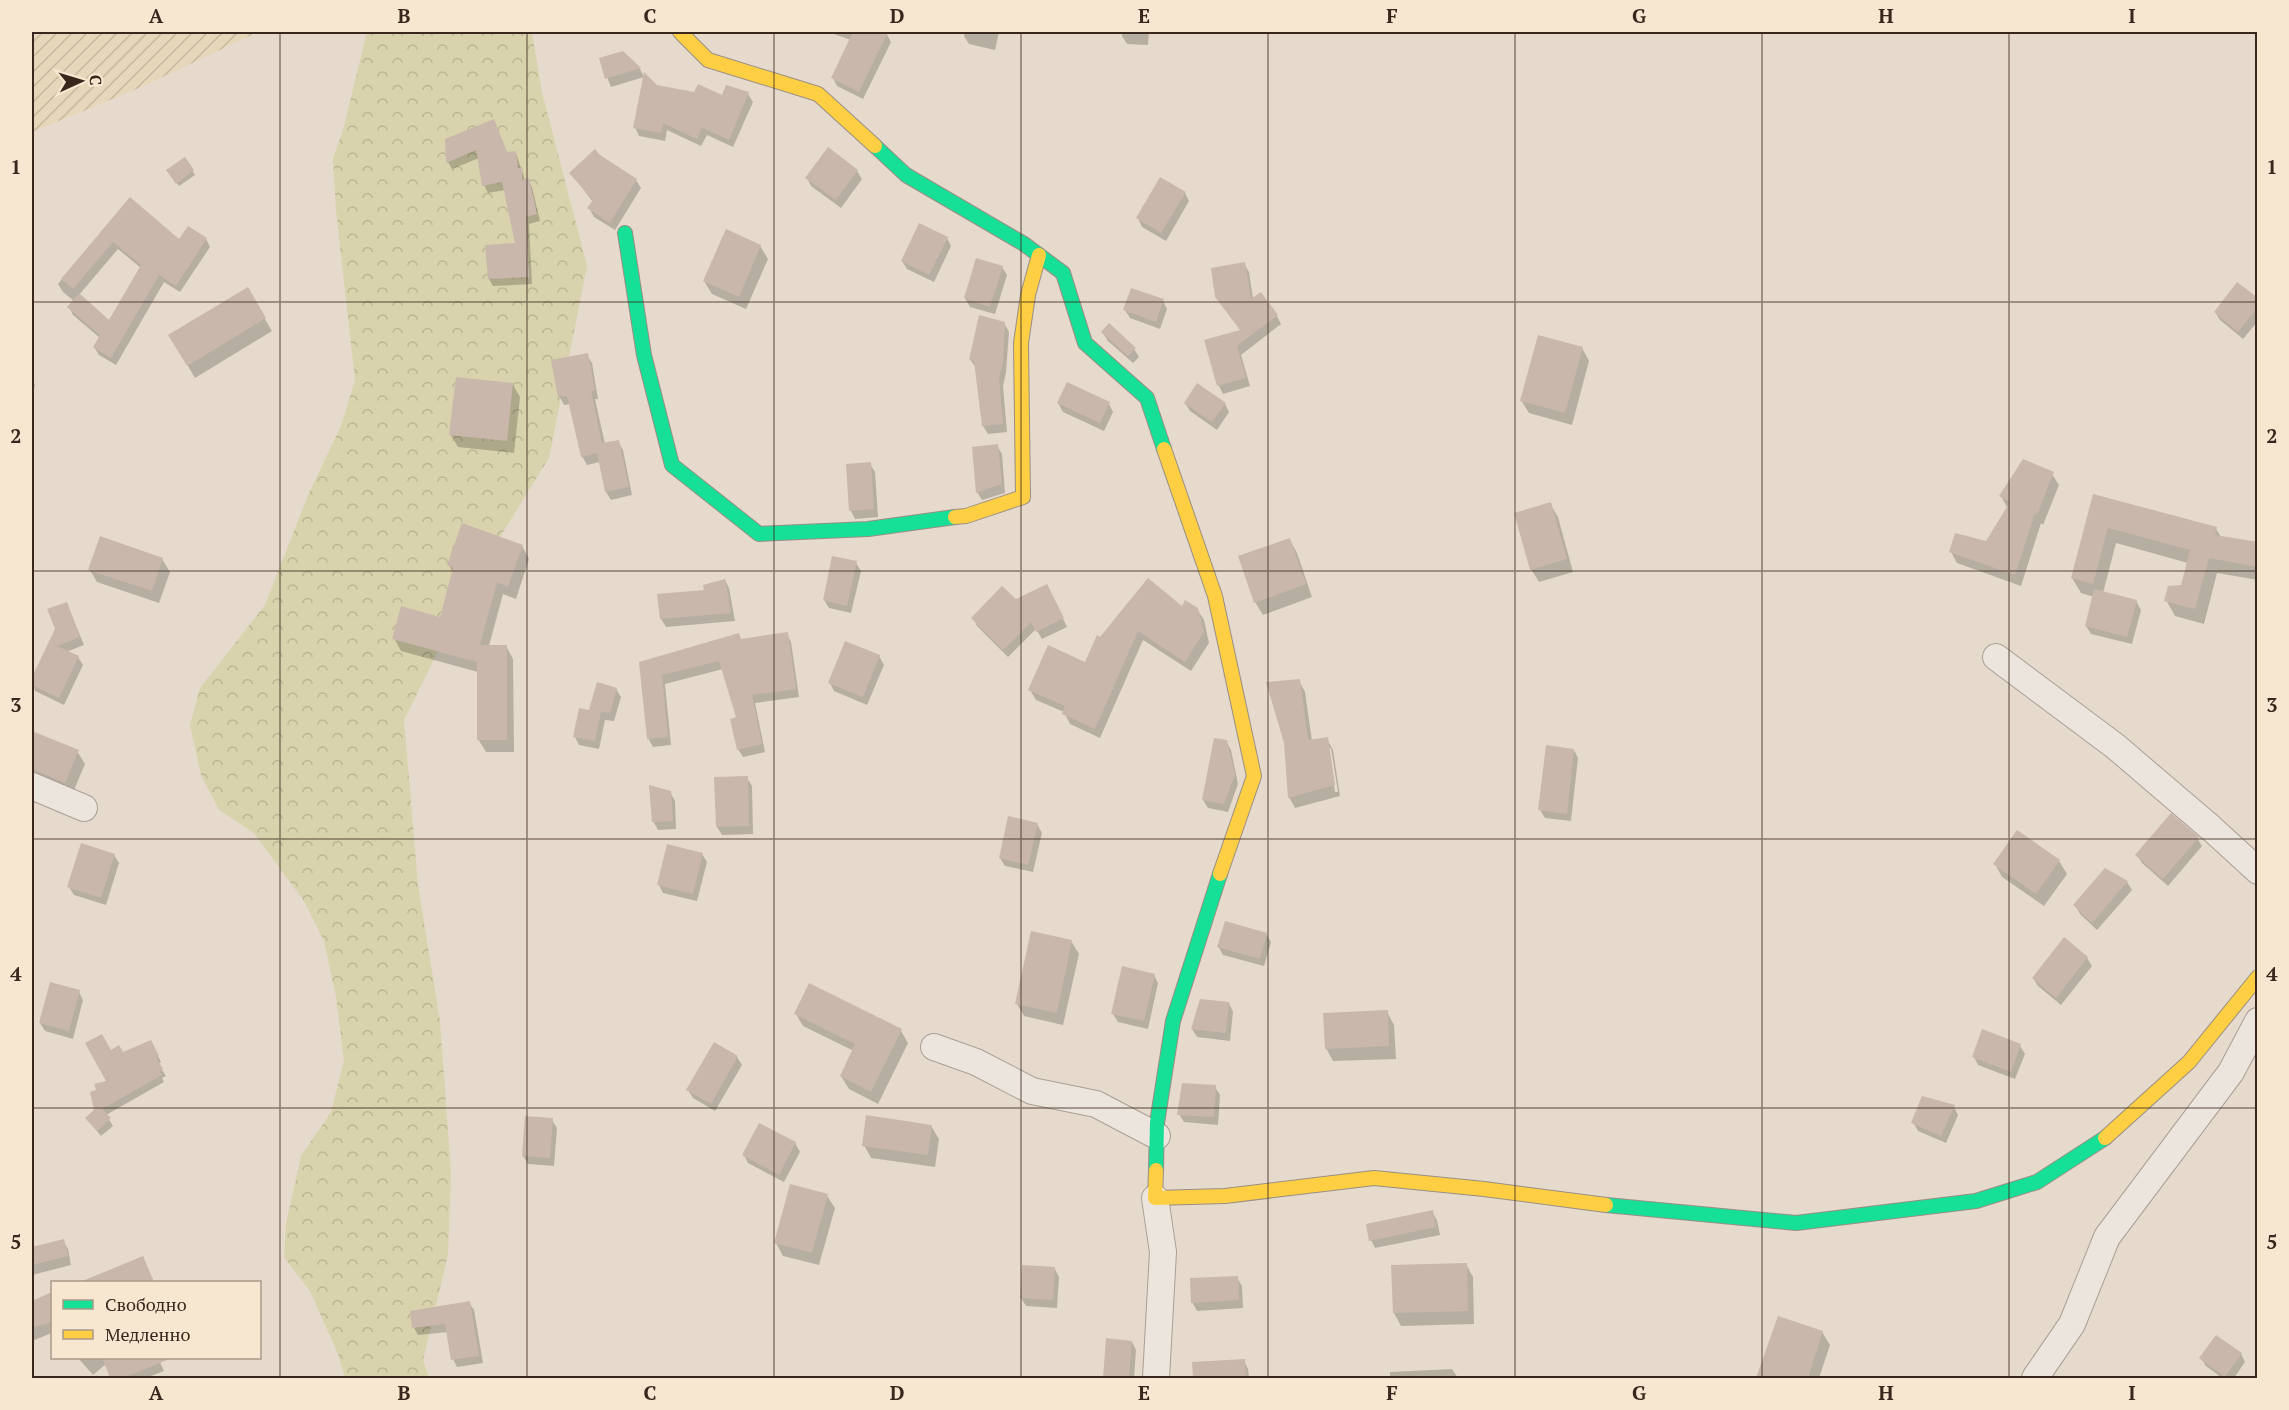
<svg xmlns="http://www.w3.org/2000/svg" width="2289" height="1410" viewBox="0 0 2289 1410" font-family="'PT Serif',serif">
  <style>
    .farmland { fill: url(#farmland-furrows) }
    .forest { fill: url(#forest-crowns) }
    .shadow { fill: #0003; fill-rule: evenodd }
    .building { fill: #c9b7ac }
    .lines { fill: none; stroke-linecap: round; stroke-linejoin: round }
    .street-casing { stroke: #aa9f95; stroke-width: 28 }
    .fast-casing { stroke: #998e84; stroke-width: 16 }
    .slow-casing { stroke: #998e84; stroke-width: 16 }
    .street { stroke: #ece5dd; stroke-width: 26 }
    .fast { stroke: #16e098; stroke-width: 14 }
    .slow { stroke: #ffcf43; stroke-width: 14 }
    .grid { fill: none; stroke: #39261c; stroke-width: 1.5; stroke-opacity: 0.55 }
    .neatline { fill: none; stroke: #39261c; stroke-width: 2 }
    .grid-label { font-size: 20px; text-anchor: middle; font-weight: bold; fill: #39261c }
  </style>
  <defs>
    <pattern id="farmland-furrows" width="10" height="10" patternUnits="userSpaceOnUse" patternTransform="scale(1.5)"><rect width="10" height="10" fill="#e6d7ba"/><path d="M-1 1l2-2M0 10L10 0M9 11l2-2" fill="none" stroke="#c6b89f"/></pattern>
    <pattern id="forest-crowns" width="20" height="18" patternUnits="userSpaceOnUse" patternTransform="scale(1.5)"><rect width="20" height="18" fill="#d8d3ac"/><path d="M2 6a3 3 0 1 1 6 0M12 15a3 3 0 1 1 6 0" fill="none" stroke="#bab593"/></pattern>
  </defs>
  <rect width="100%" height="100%" fill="#e5dacb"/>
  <polygon class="farmland" points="32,32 258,32 137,89 32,132"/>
  <polygon class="forest" points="367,32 532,32 542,92 587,266 549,458 475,577 404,720 418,885 440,1021 451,1173 448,1255 423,1360 429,1378 345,1378 338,1354 310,1291 284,1257 286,1224 301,1156 331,1112 344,1061 336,996 324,941 304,901 253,832 219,810 201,775 190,725 200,688 265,605 309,493 341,426 355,380 336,210 333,158 343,130"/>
  <g class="shadow">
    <polygon points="576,32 596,32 577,34"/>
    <polygon points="828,32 882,32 886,33 891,42 863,99 837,86 833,78 851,40"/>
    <polygon points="965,32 999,32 995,50 969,44 964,36"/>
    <polygon points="1122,32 1149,32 1148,45 1127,44 1122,36"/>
    <polygon points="623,52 640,69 644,77 611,87 600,59"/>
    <polygon points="727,87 748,94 753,102 733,147 707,135 701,146 667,130 665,141 639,136 635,127 723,97"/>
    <polygon points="447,140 508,154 516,153 525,180 528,180 532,187 540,221 529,224 532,284 493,286 489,279 517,244 505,190 488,193 484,185 479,158 452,169 448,162"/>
    <polygon points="599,157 636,180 641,188 615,230 594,217 589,208 593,202 571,173"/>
    <polygon points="185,159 195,175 179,186 170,174"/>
    <polygon points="857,171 862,179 841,208 811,186 807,178"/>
    <polygon points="1185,193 1189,201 1166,241 1142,227 1138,218"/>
    <path d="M 130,199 L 179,242 L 206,239 L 210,247 L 180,292 L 164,282 L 116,365 L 99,355 L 94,347 L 100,338 L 73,315 L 69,307 L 74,301 L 63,292 L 58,284 ZM 118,249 L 141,268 L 109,322 L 79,295 Z"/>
    <polygon points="947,238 951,246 934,282 907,269 902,261"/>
    <polygon points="760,246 768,259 746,309 712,294 704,281"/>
    <polygon points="1244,264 1249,272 1253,299 1277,316 1281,324 1241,355 1250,386 1223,394 1219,386 1206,341 1241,331"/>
    <polygon points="1002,267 1007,275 995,314 970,307 965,298"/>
    <polygon points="247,289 272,331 195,378 170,335"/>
    <polygon points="2258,300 2258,321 2243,339 2220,320 2215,312"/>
    <polygon points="1163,301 1167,309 1160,329 1130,318 1125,310"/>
    <polygon points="1004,323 1009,332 1006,372 1003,386 1007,432 988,434 983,426 976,368 970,359"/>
    <polygon points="1103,333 1134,349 1139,357 1133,363 1108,341"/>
    <polygon points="1582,348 1589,361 1572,425 1529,413 1521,400"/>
    <polygon points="587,355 592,363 598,399 595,399 605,444 618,441 623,450 632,495 611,500 606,492 600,462 587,465 582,456 570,404 564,405 560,397 553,361"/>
    <polygon points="32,380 35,385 32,394"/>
    <polygon points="513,385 520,397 514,453 458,447 451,435"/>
    <polygon points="1058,403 1109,404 1113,412 1104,431 1063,412"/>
    <polygon points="1185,403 1225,404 1229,412 1217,430 1190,411"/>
    <polygon points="997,446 1002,454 1005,493 982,500 977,492"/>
    <polygon points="870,464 875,472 878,517 855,519 851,511"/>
    <polygon points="2052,474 2059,485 2043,525 2041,523 2021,586 1957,563 1951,552 1987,543 2007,507 2001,496"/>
    <polygon points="2094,496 2216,529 2221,537 2258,544 2258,580 2217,573 2204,624 2175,616 2166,600 2182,587 2188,563 2116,543 2103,593 2136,601 2141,610 2132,644 2091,634 2086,626 2094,597 2081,593 2072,578"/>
    <polygon points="1550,504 1558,517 1573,572 1539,582 1531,569"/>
    <polygon points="1290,540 1297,553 1312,597 1263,615 1255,602"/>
    <polygon points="522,546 529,559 516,599 503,594 489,646 506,646 513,659 514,752 486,752 478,739 478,672 401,651 394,638 441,618 453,573 449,565"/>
    <polygon points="162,559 170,572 159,603 97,582 90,570"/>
    <polygon points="856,563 861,571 851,613 829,608 824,600"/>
    <polygon points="725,580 729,588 735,621 666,627 661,619"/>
    <polygon points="1051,594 1067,627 1042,639 1036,629 1008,657 977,626 973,618 1015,601"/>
    <polygon points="67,604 84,645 66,652 78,657 83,665 64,705 35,691 32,681"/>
    <polygon points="1182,608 1197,609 1204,620 1209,643 1191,671 1143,640 1100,738 1070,724 1064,712 1036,700 1030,690 1086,664 1101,639"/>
    <polygon points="787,634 791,642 799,697 755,703 765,752 743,757 738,749 738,719 723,669 665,684 671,745 653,747 648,738 640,663 741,640"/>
    <polygon points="879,656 884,665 867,705 834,691 830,683"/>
    <path d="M 1299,681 L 1305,692 L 1312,741 L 1327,739 L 1333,750 L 1340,796 L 1295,808 L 1289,797 ZM 1328,748 L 1331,748 L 1338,792 L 1335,792 Z"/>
    <polygon points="616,689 621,697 614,721 605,720 599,749 579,745 575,737 590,712"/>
    <polygon points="32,732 77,751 85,764 72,795 32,778"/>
    <polygon points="1226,741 1231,750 1238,784 1228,812 1208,808 1203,800"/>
    <polygon points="1574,750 1578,758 1571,821 1545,818 1540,810"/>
    <polygon points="747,778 752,786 753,834 722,835 717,827"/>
    <polygon points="670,792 675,801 676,829 658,830 653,821"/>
    <polygon points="1037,824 1042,833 1033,872 1005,866 1000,858"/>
    <polygon points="2197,838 2202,846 2168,886 2142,863 2137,855"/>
    <polygon points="702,854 707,862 697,901 663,893 659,885"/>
    <polygon points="114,855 119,863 106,905 74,895 69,887"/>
    <polygon points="2059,861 2067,874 2044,906 2002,877 1995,864"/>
    <polygon points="2127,882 2132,890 2097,930 2080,914 2075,905"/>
    <polygon points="1266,934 1271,942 1264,966 1223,955 1218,946"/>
    <polygon points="1071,941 1079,954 1063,1025 1024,1016 1017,1004"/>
    <polygon points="2087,958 2092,966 2061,1005 2038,986 2033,978"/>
    <polygon points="1154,975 1158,983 1148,1029 1118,1022 1113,1014"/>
    <polygon points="79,992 83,1000 73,1039 45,1031 40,1023"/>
    <polygon points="1201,1001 1229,1003 1233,1012 1230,1041 1197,1037 1192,1029"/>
    <polygon points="1387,1012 1394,1025 1396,1059 1333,1061 1326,1048"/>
    <polygon points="796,1014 901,1031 908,1043 878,1104 849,1089 841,1076 854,1051 803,1026"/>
    <polygon points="2020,1046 2025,1054 2015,1079 1978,1065 1974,1057"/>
    <polygon points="154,1048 161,1062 158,1064 166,1076 162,1078 164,1082 106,1115 113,1126 101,1136 91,1124 109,1082 110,1052 123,1054"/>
    <polygon points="737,1057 742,1065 715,1111 693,1098 688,1090"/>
    <polygon points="1215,1087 1220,1095 1218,1125 1184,1122 1179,1114"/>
    <polygon points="1954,1107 1958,1115 1946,1143 1918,1131 1913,1122"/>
    <polygon points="552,1120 557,1128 554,1166 528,1164 523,1156"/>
    <polygon points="760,1125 795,1143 800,1152 784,1182 748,1163 744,1155"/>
    <polygon points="931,1126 939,1139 935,1167 871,1158 864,1145"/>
    <polygon points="827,1196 835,1208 819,1265 783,1256 776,1243"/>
    <polygon points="1432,1212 1437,1220 1440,1235 1375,1248 1371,1240"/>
    <polygon points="63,1241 68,1249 71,1265 32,1275 32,1244 34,1248"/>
    <polygon points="142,1258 154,1282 81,1282"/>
    <polygon points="1466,1264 1473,1277 1474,1324 1401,1326 1394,1313"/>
    <polygon points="1055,1269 1059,1277 1057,1308 1026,1306 1021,1298"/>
    <polygon points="1237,1278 1242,1286 1243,1308 1197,1311 1192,1302"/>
    <polygon points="52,1297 52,1333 32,1341 32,1304"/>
    <polygon points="469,1303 474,1310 483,1363 457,1367 453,1359 448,1332 418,1335 414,1328"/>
    <polygon points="1778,1317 1822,1332 1830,1345 1819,1378 1758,1378"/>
    <polygon points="1107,1340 1132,1342 1136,1350 1134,1378 1104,1378"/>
    <polygon points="2241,1354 2245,1362 2234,1378 2222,1378 2206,1366 2201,1358"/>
    <polygon points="78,1358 158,1358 164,1371 146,1378 112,1378 106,1364 93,1375"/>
    <polygon points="1244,1361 1248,1369 1249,1378 1195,1378 1194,1364"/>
    <polygon points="1452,1369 1458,1378 1390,1378 1390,1372"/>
  </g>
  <g class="building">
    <polygon points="853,32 888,32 859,92 831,78"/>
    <polygon points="623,51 641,68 605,79 599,58"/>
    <polygon points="644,72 657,85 694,92 698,84 722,95 726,85 749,92 729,140 702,128 697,139 663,123 661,133 633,128"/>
    <polygon points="494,119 507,152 516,151 518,168 522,167 522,180 529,178 537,214 526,217 529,277 488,279 485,245 515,243 502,182 482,186 476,150 446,163 445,139"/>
    <polygon points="828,147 858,170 836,200 805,178"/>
    <polygon points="595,149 600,155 637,179 610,223 587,208 593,200 569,173"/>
    <polygon points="185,157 194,170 176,184 166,170"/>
    <polygon points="1160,177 1186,192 1161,233 1136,218"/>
    <polygon points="130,197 179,239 188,226 207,238 176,286 159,275 111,358 93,347 100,335 67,307 79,293 109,320 141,265 113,242 73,289 61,279"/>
    <polygon points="919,223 948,237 929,275 901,261"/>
    <polygon points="726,229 761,245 739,297 703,281"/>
    <polygon points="976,258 1003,266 990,307 964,298"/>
    <polygon points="1245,262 1251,299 1261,292 1278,315 1237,346 1246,378 1217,386 1204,340 1240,330 1215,297 1211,268"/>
    <polygon points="2237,282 2258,298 2258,307 2238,332 2214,312"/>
    <polygon points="248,287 266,318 187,366 168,335"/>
    <polygon points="1131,288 1164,299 1156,322 1123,310"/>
    <polygon points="979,315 1005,322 1003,363 999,377 1003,424 982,426 974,361 969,360"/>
    <polygon points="1109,323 1136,348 1128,356 1101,332"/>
    <polygon points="1538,335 1583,347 1565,413 1520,401"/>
    <polygon points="588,353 595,391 591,391 602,443 619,440 629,487 605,492 597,453 581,457 567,396 558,397 551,360"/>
    <polygon points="456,377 513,383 507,441 449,435"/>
    <polygon points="1067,382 1110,402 1100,423 1057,403"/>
    <polygon points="1197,383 1226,403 1212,422 1184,403"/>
    <polygon points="998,444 1002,484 976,493 972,447"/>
    <polygon points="2023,459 2054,472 2037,515 2035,513 2015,575 1949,552 1955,533 1986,541 2010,502 1999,496"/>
    <polygon points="871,462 874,509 849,511 846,464"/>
    <polygon points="2093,494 2217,527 2215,535 2258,542 2258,567 2209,558 2195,609 2164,601 2168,586 2181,585 2190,550 2108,528 2093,584 2071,578"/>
    <polygon points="1551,502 1567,559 1530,570 1514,513"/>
    <polygon points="462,523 523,545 508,587 497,582 480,645 507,645 507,740 477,740 477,662 392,639 401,606 440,617 453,568 447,565"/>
    <polygon points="100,536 163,558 152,591 88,570"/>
    <polygon points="1290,538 1306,584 1254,603 1238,556"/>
    <polygon points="832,556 857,561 847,606 823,600"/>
    <polygon points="1148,578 1182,606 1185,600 1198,608 1204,632 1185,662 1138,631 1095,729 1062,714 1065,706 1028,690 1048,645 1085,662 1097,635 1100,637"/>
    <polygon points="725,579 731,613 660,619 657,594 704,590 703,585"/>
    <polygon points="1047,584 1064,618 1036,632 1031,622 1003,650 971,618 1002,586 1016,599"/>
    <polygon points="2094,589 2137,600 2127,637 2085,626"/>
    <polygon points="67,602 80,637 57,646 79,656 59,698 32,685 32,677 55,629 47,609"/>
    <polygon points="788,632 796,689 752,695 762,744 737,750 730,719 736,717 719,661 662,675 668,737 647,739 639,662 739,633 741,639"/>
    <polygon points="845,641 880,655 863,697 828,683"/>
    <polygon points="1300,679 1308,740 1328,737 1335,785 1288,798 1284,743 1266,682"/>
    <polygon points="597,682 617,688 610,713 601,712 595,741 573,737 579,708 589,710"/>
    <polygon points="32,731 79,750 65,783 32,769"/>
    <polygon points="1214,738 1227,740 1235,775 1224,804 1202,800"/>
    <polygon points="1546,745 1574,749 1567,814 1538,810"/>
    <polygon points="748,776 749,826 716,827 714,777"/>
    <polygon points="649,785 671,791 673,821 652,822"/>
    <polygon points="2171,813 2199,837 2163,879 2135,855"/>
    <polygon points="1008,816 1038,823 1028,865 999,858"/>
    <polygon points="2017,830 2060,860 2036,894 1993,864"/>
    <polygon points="81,843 115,854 101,898 67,887"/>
    <polygon points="667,844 703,853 693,894 657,885"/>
    <polygon points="2105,868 2128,881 2092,923 2073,905"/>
    <polygon points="1225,921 1267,933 1260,959 1217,947"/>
    <polygon points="1031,931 1072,940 1057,1013 1015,1004"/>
    <polygon points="2064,937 2088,957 2056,998 2032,978"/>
    <polygon points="1122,966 1155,974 1144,1021 1111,1014"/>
    <polygon points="50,982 80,990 69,1031 39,1023"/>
    <polygon points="809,983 902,1029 871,1092 840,1076 855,1044 794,1014"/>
    <polygon points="1200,999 1229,1002 1226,1033 1191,1029"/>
    <polygon points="1388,1010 1389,1046 1325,1049 1323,1013"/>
    <polygon points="1982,1029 2021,1044 2011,1072 1972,1057"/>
    <polygon points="102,1034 111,1050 119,1045 123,1052 151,1040 159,1056 156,1057 163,1069 160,1072 162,1075 102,1109 111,1118 97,1131 85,1118 94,1110 90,1092 96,1090 94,1084 106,1081 85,1043"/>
    <polygon points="714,1042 738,1056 711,1104 686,1090"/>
    <polygon points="1182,1083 1216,1085 1214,1117 1177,1115"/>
    <polygon points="1922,1096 1955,1105 1941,1136 1911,1123"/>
    <polygon points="866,1115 932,1125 928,1155 862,1146"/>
    <polygon points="525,1116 553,1118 550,1158 522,1156"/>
    <polygon points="759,1123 796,1142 779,1175 742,1155"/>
    <polygon points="790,1184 828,1194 812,1253 774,1243"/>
    <polygon points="1433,1210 1436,1227 1369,1241 1366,1224"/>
    <polygon points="64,1239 68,1256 32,1265 32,1247"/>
    <polygon points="143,1256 154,1282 80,1282"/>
    <polygon points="1467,1263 1468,1311 1393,1313 1391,1265"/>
    <polygon points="1022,1265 1055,1267 1053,1300 1020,1298"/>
    <polygon points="1238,1276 1239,1300 1191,1303 1190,1278"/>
    <polygon points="52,1292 52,1322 32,1328 32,1301"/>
    <polygon points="470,1301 479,1356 451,1360 445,1324 412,1328 410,1311"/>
    <polygon points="1778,1316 1823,1331 1808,1378 1756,1378"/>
    <polygon points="2216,1335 2242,1353 2225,1377 2199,1358"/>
    <polygon points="1106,1338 1132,1341 1129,1378 1103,1378"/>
    <polygon points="102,1358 172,1358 123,1378 110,1378"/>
    <polygon points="1245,1359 1246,1378 1193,1378 1192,1362"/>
  </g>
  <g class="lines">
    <g class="street-casing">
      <g id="street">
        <polyline points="1996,657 2115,746 2211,828 2258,871"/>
        <polyline points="32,786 84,808"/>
        <polyline points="934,1047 976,1062 1032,1091 1096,1104 1157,1136"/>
        <polyline points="1155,1198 1163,1252 1156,1378"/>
        <polyline points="2035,1378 2072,1324 2107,1237 2231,1072 2258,1021"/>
      </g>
    </g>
    <g class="fast-casing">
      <g id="fast">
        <polyline points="875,146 906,175 1024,244 1063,273 1085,343 1147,398 1164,449"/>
        <polyline points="625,233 644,355 672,465 759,534 868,529 955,517"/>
        <polyline points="1156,1170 1157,1123 1173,1021 1220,874"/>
        <polyline points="1606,1205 1796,1223 1976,1201 2037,1182 2105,1138"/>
      </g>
    </g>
    <g class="slow-casing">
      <g id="slow">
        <polyline points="680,32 708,60 818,94 875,146"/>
        <polyline points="1164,449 1215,596 1254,776 1220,874"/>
        <polyline points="955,517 966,516 1023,497 1021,343 1028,295 1039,255"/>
        <polyline points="2105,1138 2189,1062 2258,977"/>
        <polyline points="1156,1170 1155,1198 1225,1196 1374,1178 1484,1189 1606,1205"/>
      </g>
    </g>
    <use href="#street" class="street"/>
    <use href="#fast" class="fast"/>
    <use href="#slow" class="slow"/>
  </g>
  <path class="grid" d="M 280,32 L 280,1378M 527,32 L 527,1378M 774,32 L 774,1378M 1021,32 L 1021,1378M 1268,32 L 1268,1378M 1515,32 L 1515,1378M 1762,32 L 1762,1378M 2009,32 L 2009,1378M 32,302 L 2258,302M 32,571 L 2258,571M 32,839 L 2258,839M 32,1108 L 2258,1108"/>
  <rect width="2289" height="1410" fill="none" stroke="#f7e6d0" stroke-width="66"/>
  <rect x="51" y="1281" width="210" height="78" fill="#f7e6d0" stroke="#ab9988" stroke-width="1.5"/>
  <rect x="63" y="1300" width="30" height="9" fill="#16e098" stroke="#ab9988" stroke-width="1.5"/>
  <text x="105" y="1311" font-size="18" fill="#39261c">Свободно</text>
  <rect x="63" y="1330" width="30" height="9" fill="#ffcf43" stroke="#ab9988" stroke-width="1.5"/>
  <text x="105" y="1341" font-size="18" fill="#39261c">Медленно</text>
  <g transform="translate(81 81) rotate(86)" stroke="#f7e6d0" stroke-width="4.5" paint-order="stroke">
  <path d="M0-4.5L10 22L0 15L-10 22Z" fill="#39261c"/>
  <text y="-9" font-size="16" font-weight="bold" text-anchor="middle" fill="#39261c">С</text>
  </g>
  <rect x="33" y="33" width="2223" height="1344" class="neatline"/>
  <g class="grid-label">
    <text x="156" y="23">A</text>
    <text x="404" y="23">B</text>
    <text x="650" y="23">C</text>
    <text x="897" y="23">D</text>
    <text x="1144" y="23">E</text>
    <text x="1392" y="23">F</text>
    <text x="1639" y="23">G</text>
    <text x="1886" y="23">H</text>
    <text x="2132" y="23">I</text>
    <text x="16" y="174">1</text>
    <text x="2272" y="174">1</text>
    <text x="16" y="443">2</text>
    <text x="2272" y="443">2</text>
    <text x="16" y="712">3</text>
    <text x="2272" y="712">3</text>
    <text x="16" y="981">4</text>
    <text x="2272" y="981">4</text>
    <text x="16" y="1249">5</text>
    <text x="2272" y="1249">5</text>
    <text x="156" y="1400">A</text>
    <text x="404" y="1400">B</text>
    <text x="650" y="1400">C</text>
    <text x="897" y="1400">D</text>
    <text x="1144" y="1400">E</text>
    <text x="1392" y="1400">F</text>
    <text x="1639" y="1400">G</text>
    <text x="1886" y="1400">H</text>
    <text x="2132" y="1400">I</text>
  </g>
</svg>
